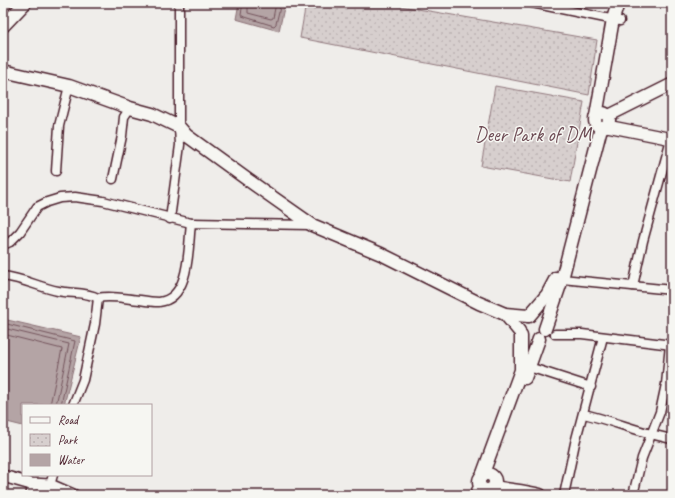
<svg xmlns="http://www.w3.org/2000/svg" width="675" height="498" viewBox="0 0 675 498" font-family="Caveat,sans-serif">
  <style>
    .park { fill: url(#park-dots); stroke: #90777c }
    .water { fill: #b4a4a5; stroke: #8a6f74 }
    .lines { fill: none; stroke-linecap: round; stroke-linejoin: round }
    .shore { stroke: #74545c; stroke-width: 1 }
    .street-casing { stroke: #4a1f2b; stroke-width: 11 }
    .secondary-casing { stroke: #4a1f2b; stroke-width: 14 }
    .primary-casing { stroke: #4a1f2b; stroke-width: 15 }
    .street { stroke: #f6f6f2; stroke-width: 8 }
    .secondary { stroke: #f6f6f2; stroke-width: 11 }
    .primary { stroke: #f6f6f2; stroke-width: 12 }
    .labels { text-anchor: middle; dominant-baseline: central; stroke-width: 3; stroke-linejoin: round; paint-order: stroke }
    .park-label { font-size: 20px; fill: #6d4b54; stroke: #f6f6f2 }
  </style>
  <defs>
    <pattern id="park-dots" width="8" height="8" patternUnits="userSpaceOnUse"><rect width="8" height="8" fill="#d7cfce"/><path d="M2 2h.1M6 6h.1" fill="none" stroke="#bab1b1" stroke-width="1.8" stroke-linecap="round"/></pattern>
  </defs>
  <rect width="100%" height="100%" fill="#efedea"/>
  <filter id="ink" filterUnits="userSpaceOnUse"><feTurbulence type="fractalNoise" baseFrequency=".025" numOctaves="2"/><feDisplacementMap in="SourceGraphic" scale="8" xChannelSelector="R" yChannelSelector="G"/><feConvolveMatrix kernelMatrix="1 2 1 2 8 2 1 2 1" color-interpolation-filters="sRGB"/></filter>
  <g filter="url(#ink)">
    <g class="park">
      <polygon points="306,3 383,3 597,40 589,95 300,38"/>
      <polygon points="495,86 584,102 570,182 481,166"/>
    </g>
    <g class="water">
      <polygon points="239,3 285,3 279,31 236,19"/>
      <polygon points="3,319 81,337 64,405 23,405 23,426 3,421"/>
    </g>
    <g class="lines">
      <g class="shore">
        <polyline points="243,3 241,14 242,16 274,26 276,24 281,3"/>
        <polyline points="248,3 248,13 271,19 273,18 276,3"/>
        <polyline points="3,323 75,341 61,405"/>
        <polyline points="3,328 69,344 56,405"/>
        <polyline points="3,334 62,349 50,405"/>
      </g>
      <g class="street-casing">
        <g id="street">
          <polyline points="532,3 620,21"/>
          <polyline points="56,171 59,126 69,86"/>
          <polyline points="113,179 122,136 124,117 130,108"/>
          <polyline points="170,219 180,145 179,127 179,3"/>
          <polyline points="3,245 10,242 20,232 37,207 47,202 60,198 75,197 103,201 191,223"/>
          <path d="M 3,276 C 22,278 39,287 58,291 C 71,294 85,291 98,298 L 95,324 L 83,380 L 73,405"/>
          <polyline points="562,279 672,290"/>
          <polyline points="633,286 643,241 671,139"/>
          <path d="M 98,298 C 112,295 126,299 140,300 C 146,301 153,302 159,302 C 191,299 188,246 191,223 L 311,225"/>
          <polyline points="555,334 582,334 672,345"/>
          <polyline points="529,367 591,387"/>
          <path d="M 584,414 C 614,421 641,433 672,439"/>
          <polyline points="50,485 53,475"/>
          <polyline points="30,495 32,488 31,484"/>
          <polyline points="564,495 575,443 603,337"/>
          <polyline points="633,495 642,458 660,412 666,384 670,345"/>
        </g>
      </g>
      <g class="secondary-casing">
        <g id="secondary">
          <polyline points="608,116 672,84"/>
          <polyline points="607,126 672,139"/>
          <polyline points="3,476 31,484 50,485 73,495"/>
          <polyline points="475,495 480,487"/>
        </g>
      </g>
      <g class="primary-casing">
        <g id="primary">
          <polyline points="3,26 25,3"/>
          <polyline points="3,71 69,86 130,108 152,114 179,127 186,135 248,180 312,225 381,254 479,303 505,314 528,316"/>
          <circle cx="602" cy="120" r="7"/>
          <polyline points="596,116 613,19 618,3"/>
          <polyline points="505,314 519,331"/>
          <polyline points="529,316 547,295 556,278"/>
          <polyline points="545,329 562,279 601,128"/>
          <polyline points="525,378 539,339"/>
          <circle cx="487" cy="482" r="8"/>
          <polyline points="482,476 521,370 521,336"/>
          <path d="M 494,487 C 510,490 525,491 540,495"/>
        </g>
      </g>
      <use href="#street" class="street"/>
      <use href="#secondary" class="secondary"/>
      <use href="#primary" class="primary"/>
    </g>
  </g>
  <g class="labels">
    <g class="park-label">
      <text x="533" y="134">Deer Park of DM</text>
    </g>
  </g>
  <rect width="675" height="498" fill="none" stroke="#f6f6f2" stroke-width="16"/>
  <rect x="8" y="8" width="659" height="482" fill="none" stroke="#4a1f2b" stroke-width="1.5" filter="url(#ink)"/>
  <rect x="22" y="404" width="130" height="72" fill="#f6f6f2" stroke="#b1a0a2"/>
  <rect x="30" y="417" width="20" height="6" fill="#f6f6f2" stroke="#b1a0a2"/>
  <text x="58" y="424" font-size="12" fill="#4a1f2b">Road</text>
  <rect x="30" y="434" width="20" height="12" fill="url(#park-dots)" stroke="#b1a0a2"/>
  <text x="58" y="444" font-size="12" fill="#4a1f2b">Park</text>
  <rect x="30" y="454" width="20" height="12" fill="#b4a4a5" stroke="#b1a0a2"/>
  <text x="58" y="464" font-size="12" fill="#4a1f2b">Water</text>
</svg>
